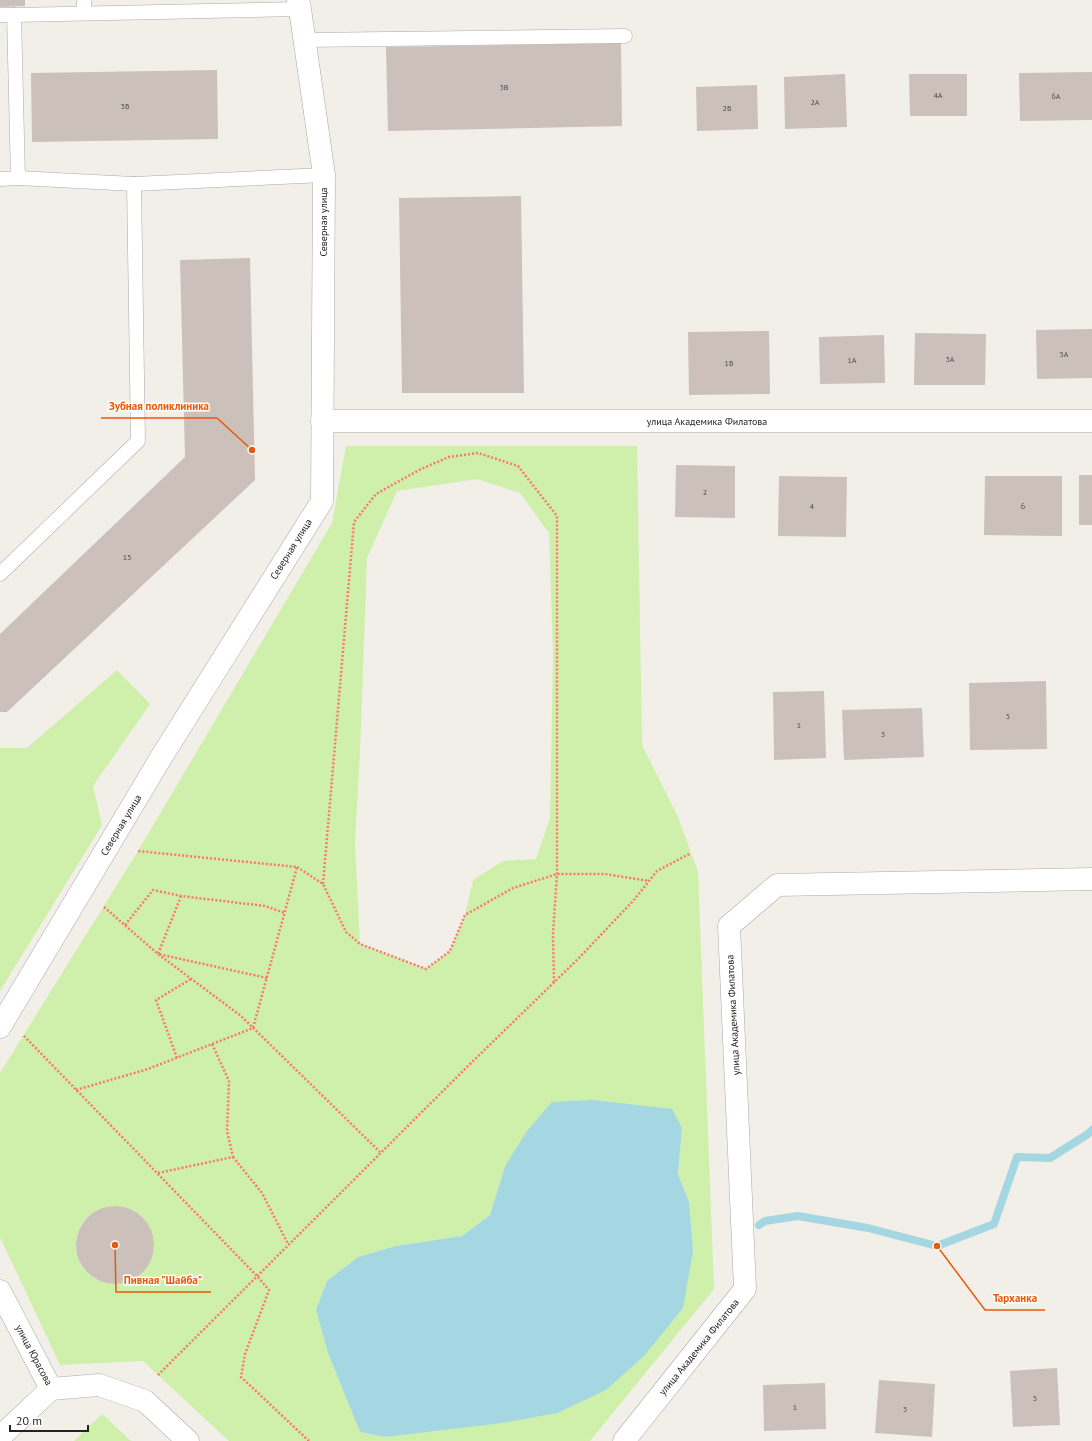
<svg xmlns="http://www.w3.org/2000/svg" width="1092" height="1441" viewBox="0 0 1092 1441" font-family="'PT Sans',sans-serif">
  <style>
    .grass { fill: #cff0ab; fill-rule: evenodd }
    .water { fill: #a5d7e3 }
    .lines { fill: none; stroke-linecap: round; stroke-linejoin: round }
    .stream { stroke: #a5d7e3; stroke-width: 8 }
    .building { fill: #cbc1ba }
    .service-casing { stroke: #a9a9a9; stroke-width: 15 }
    .minor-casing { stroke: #a9a9a9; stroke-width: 23 }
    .path { stroke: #ff766c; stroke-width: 2.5; stroke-dasharray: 2 2; stroke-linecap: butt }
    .service { stroke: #fff; stroke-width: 14 }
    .minor { stroke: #fff; stroke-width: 22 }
    .labels { text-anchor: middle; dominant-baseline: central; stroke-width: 3; stroke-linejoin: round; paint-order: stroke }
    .number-label { font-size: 8px; fill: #4c4a48 }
    .street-label { font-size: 10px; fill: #222; stroke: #fff }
    .leader { fill: none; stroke: #e8590c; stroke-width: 1.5 }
    .callout-dot { fill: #e8590c; stroke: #fff; stroke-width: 1.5 }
    .callout-label { font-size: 11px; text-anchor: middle; font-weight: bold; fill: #e8590c; stroke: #fff; stroke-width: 3; stroke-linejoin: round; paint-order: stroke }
  </style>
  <rect width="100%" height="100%" fill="#f2efe8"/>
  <g class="grass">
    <path d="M 346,446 L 637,446 L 642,745 L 678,817 L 698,872 L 714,1289 L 590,1441 L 229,1441 L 143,1361 L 60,1365 L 0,1237 L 0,1073 L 138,851 L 332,523 ZM 477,479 L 520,493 L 549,533 L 553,653 L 550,818 L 536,859 L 503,861 L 473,880 L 465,915 L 450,951 L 426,969 L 360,944 L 355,843 L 360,753 L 367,558 L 397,491 ZM 682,1128 L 678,1174 L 689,1202 L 428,1431 L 385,1437 L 360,1432 L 328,1353 L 316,1310 L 327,1281 L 358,1257 L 396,1246 L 462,1236 L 490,1215 L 505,1166 ZM 119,1206 C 126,1208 133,1210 139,1215 C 142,1217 144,1221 147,1224 C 169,1254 135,1296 98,1280 C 91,1277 84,1271 81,1264 C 70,1241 78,1216 104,1208 C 109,1206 115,1206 119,1206 Z"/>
    <polygon points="117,670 150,704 93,786 102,825 0,991 0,748 27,748"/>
    <polygon points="102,1414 131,1441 74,1441"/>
  </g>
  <polygon class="water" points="593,1100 672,1109 682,1128 678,1174 689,1202 693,1251 683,1308 645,1355 606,1390 557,1413 502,1423 385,1437 360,1432 328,1353 316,1310 327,1281 358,1257 396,1246 462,1236 490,1215 505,1166 527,1131 552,1102"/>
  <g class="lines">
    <polyline class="stream" points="759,1225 765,1221 798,1216 868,1228 937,1246 994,1224 1017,1157 1050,1158 1088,1134 1092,1130"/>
  </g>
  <g class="building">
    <polygon points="0,0 25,0 25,6 0,7"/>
    <polygon points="621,43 622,126 388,131 386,47"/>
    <polygon points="217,70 218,139 32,142 31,73"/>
    <polygon points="1092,72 1092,120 1020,121 1019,73"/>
    <polygon points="845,74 847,127 785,129 784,77"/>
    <polygon points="909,74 967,74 967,116 910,116"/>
    <polygon points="757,85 758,129 697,131 696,87"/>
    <polygon points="521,196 524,393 402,393 399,198"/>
    <polygon points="250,258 255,480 7,712 0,712 0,634 185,457 180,260"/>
    <polygon points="1092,329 1092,378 1037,379 1036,330"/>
    <polygon points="769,331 770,394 689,395 688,332"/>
    <polygon points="915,333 986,334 985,385 914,385"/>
    <polygon points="884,335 885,383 820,384 819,337"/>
    <polygon points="676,465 735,466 735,518 675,517"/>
    <rect x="1079" y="475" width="13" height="50"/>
    <polygon points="779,476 847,477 846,537 778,536"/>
    <polygon points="985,476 1062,476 1062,536 984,535"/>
    <polygon points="1046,681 1047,749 970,750 969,683"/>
    <polygon points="824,691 826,758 774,760 773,692"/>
    <polygon points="922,708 924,757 844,760 842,710"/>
    <circle cx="115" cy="1245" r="39"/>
    <polygon points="1057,1368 1060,1425 1013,1427 1010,1371"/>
    <polygon points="879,1380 935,1384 932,1437 875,1433"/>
    <polygon points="825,1383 826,1429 764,1431 763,1385"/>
  </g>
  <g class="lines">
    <g class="service-casing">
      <g id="service">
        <polyline points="84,0 84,13"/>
        <polyline points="0,15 14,15"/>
        <polyline points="305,40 625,36"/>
        <polyline points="18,178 134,184 324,175"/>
        <polyline points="0,179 18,178 14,15 300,9"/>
        <polyline points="0,574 138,441 134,184"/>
      </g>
    </g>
    <g class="minor-casing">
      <g id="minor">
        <polyline points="322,421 1092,421"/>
        <polyline points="0,1027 162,756 322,501 324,175 300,9 298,0"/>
        <polyline points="0,1291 51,1389"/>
        <polyline points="51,1389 99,1385 145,1401 188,1441"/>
        <polyline points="0,1437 51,1389"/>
        <polyline points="624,1441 745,1289 729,926 777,885 1092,879"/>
      </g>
    </g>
    <g class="path">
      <polyline points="297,867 323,884 346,932 360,944 426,969 450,951 465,915 513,888 557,874 605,874 649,881"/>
      <polyline points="323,884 354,522 376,494 421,469 449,457 478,453 518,466 557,516 557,874 553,934 554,982"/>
      <polyline points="181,896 158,954 267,978"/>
      <polyline points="104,907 158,954 241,1016 380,1152"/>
      <polyline points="125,925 153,890 181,896 265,906 285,913"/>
      <polyline points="24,1036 257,1276 269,1290 245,1354 241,1377 309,1441"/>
      <polyline points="177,1058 156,1000 191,979"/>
      <polyline points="76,1090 148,1069 253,1028 297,867 138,851"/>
      <polyline points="233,1157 262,1193 288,1244"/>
      <polyline points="158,1173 233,1157 227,1131 229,1081 212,1044"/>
      <polyline points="158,1375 470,1064 578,959 633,901 657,871 691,853"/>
    </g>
    <use href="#service" class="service"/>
    <use href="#minor" class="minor"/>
  </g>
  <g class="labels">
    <g class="number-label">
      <text x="504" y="87">3В</text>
      <text x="938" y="95">4А</text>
      <text x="1056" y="96">6А</text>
      <text x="815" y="102">2А</text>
      <text x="125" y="106">3Б</text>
      <text x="727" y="108">2Б</text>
      <text x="1064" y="354">5А</text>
      <text x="950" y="359">3А</text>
      <text x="852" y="360">1А</text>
      <text x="729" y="363">1Б</text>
      <text x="705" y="492">2</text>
      <text x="812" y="506">4</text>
      <text x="1023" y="506">6</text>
      <text x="127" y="557">15</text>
      <text x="1008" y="716">5</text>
      <text x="799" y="725">1</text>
      <text x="883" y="734">3</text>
      <text x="1035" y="1398">5</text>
      <text x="795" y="1407">1</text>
      <text x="905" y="1409">3</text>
    </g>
    <g class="street-label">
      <text transform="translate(323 222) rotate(-90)">Северная улица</text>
      <text x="707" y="421">улица Академика Филатова</text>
      <text transform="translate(291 549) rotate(-58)">Северная улица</text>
      <text transform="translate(121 825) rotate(-59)">Северная улица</text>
      <text transform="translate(733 1015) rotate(-93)">улица Академика Филатова</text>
      <text transform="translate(699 1347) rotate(-51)">улица Академика Филатова</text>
      <text transform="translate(34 1355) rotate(62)">улица Юрасова</text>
    </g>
  </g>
  <path class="leader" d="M252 450L217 418H101M115 1245L116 1292H211M937 1246L985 1310H1045"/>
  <g class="callout-dot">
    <circle cx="252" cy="450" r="4"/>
    <circle cx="115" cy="1245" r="4"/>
    <circle cx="937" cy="1246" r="4"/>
  </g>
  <g class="callout-label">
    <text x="159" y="410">Зубная поликлиника</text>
    <text x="163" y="1284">Пивная "Шайба"</text>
    <text x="1015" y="1302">Тарханка</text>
  </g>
  <path d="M10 1425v6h78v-6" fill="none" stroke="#222222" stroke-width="2"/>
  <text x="16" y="1425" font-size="12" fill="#222222" stroke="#ffffff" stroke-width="3" paint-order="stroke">20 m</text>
</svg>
